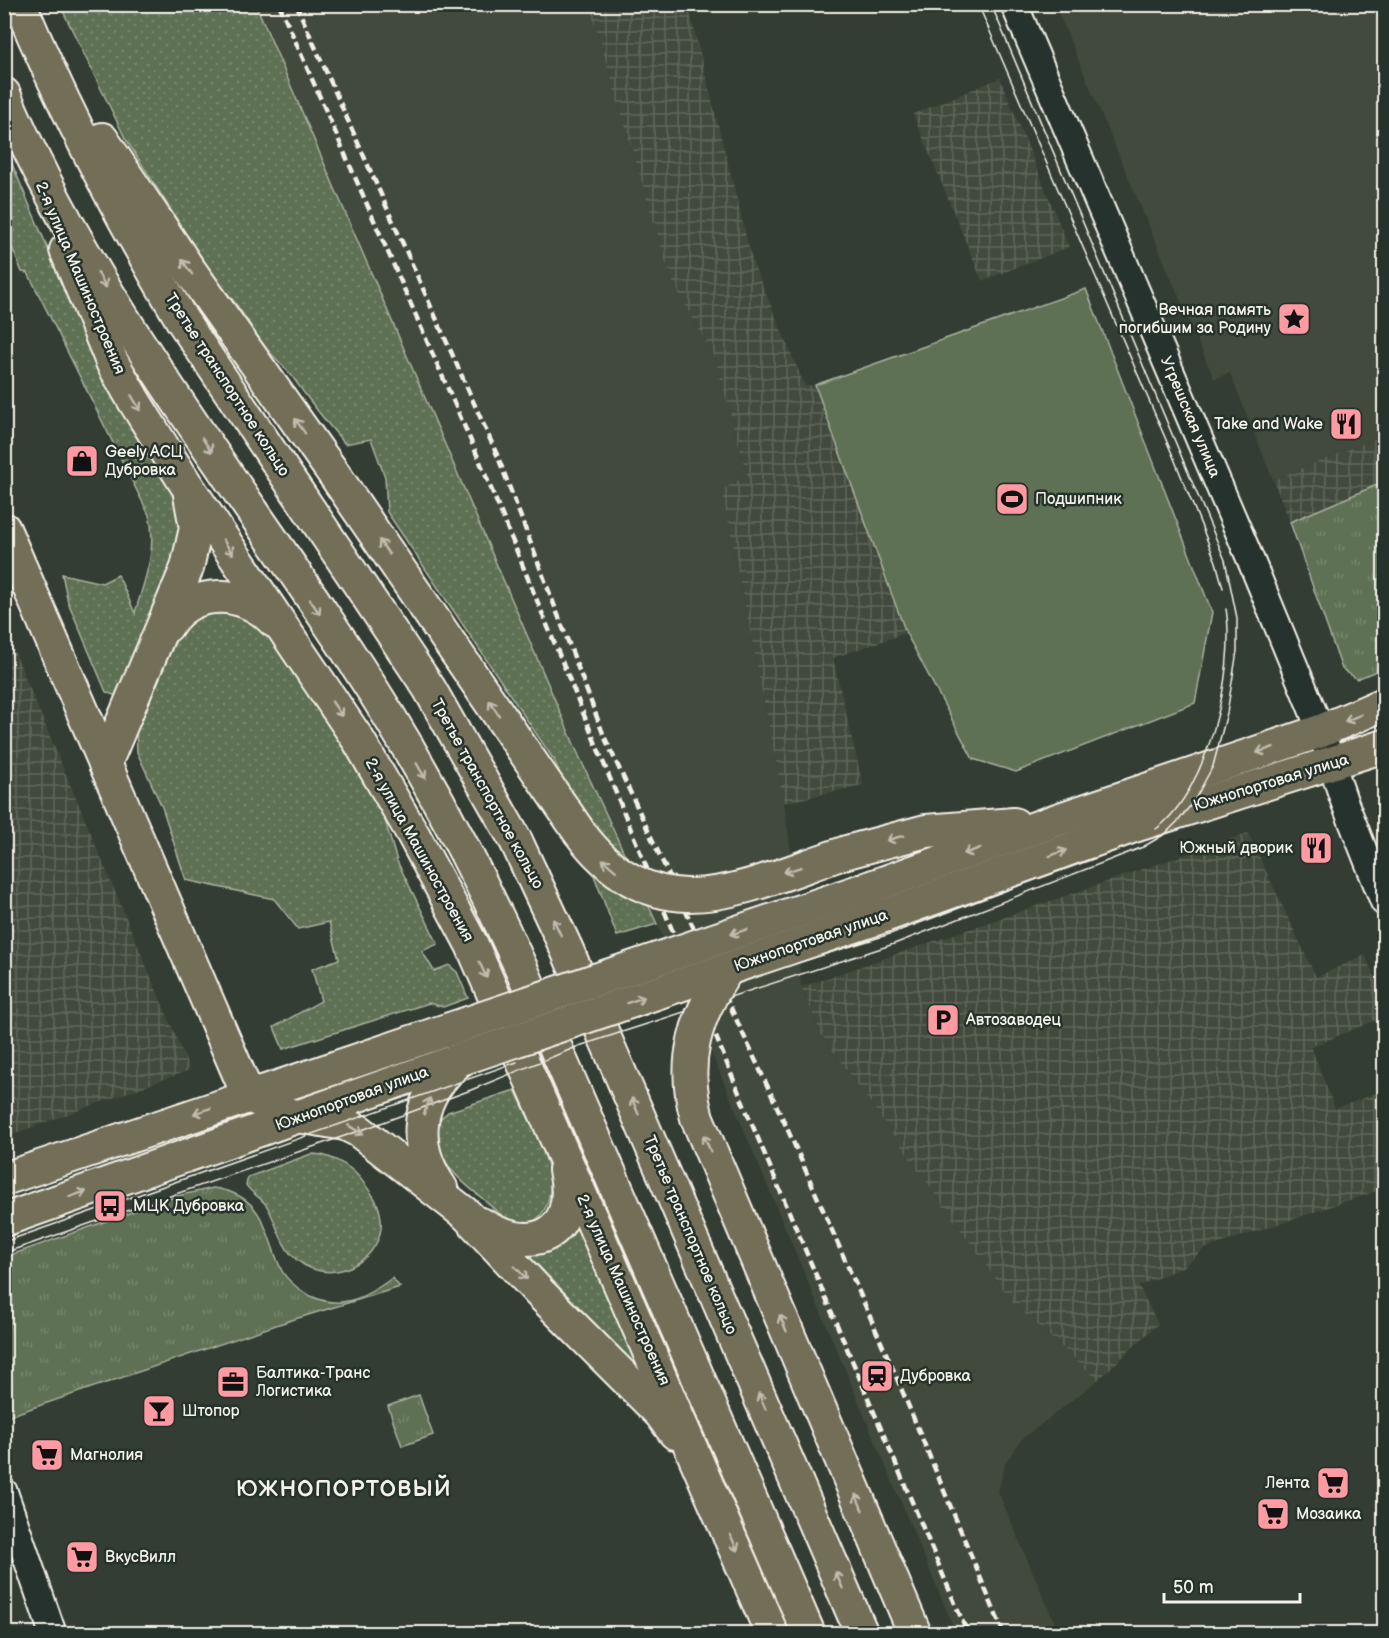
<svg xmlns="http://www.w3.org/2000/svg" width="1389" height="1638" viewBox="0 0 1389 1638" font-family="'Balsamiq Sans',sans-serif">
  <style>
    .built { fill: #434a3d }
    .industrial { fill: url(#industrial-grid) }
    .grass { fill: url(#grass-dots); stroke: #a9b19e; stroke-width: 1.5 }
    .park { fill: url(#park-tufts); stroke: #a9b19e; stroke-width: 1.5 }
    .garden { fill: #5e7154; stroke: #a9b19e; stroke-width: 1.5 }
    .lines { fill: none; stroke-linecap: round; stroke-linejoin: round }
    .minor-casing { stroke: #f4f1e8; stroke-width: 30 }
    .major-casing { stroke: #f4f1e8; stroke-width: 36 }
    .minor { stroke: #26332d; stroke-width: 26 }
    .major { stroke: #726e59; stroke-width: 32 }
    .tram { stroke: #f4f1e8; stroke-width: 1.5 }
    .rail { stroke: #f4f1e8; stroke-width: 4.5; stroke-dasharray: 9 4.5; stroke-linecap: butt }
    .major-bridge-casing { stroke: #f4f1e8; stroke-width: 36; stroke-linecap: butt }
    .major-bridge { stroke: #726e59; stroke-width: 32 }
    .oneway { stroke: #c0bdaf }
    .labels { text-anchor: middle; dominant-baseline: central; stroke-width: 5; stroke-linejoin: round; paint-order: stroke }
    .street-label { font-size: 16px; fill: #f4f1e8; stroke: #26332d }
    .poi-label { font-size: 16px; fill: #f4f1e8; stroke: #26332d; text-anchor: start }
    .district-label { font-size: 22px; font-weight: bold; letter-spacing: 1.5px; fill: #f4f1e8; stroke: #26332d }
  </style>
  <defs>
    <pattern id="industrial-grid" width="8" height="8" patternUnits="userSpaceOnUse" patternTransform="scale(1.5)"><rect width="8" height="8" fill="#434a3d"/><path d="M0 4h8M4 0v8" fill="none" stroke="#5f6559"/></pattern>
    <pattern id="grass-dots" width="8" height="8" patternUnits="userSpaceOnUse" patternTransform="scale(1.5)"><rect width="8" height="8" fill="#5e7154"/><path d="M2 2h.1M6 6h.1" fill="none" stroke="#76866d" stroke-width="1.8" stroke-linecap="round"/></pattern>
    <pattern id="park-tufts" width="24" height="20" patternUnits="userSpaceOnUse" patternTransform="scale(1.5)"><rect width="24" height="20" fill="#5e7154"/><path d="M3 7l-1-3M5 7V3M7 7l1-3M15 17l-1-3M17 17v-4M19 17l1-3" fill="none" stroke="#76866d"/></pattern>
  </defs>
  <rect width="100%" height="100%" fill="#333d34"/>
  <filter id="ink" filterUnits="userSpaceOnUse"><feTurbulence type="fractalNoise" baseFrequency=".0167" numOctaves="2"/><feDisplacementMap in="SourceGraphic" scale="12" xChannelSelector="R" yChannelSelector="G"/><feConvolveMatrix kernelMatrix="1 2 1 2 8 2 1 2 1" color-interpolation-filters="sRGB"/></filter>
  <g filter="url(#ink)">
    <g class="built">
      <polygon points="256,5 589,5 670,277 715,359 747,475 722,490 784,803 793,866 801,988 821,1034 1012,1302 1098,1380 1021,1440 1006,1462 998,1491 1059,1633 956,1633 657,924 579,756"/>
      <polygon points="1055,5 1384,5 1384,435 1273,480 1230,373 1214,379"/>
    </g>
    <g class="industrial">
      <polygon points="589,5 688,5 753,263 805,386 815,385 906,633 833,658 863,785 784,803 722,490 747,475 715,359 670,277"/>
      <polygon points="1000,78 1069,247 982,281 913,114"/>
      <polygon points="1384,435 1384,482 1290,522 1273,480"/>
      <polygon points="5,629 190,1070 5,1137 4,1137"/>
      <polygon points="1248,833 1316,977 1365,955 1384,999 1384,1017 1311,1047 1335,1109 1384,1090 1384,1175 1379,1177 1383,1189 1204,1249 1185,1266 1139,1286 1158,1324 1098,1380 1012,1302 821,1034 801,987"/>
    </g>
    <g class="grass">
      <path d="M 60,5 L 256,5 L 579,756 L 657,924 L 617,936 L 568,807 L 561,776 L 554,760 L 387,512 L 385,477 L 371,439 L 345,444 C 327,423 310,402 294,379 C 287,368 275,359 266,348 C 249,326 238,302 217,282 L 125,138 Z"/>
      <path d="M 4,145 L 57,270 L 183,515 L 168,584 L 116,696 L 106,692 L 68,602 L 62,574 L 102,583 L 118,575 L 135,613 C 144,581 158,548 149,515 L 28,273 L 22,272 L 5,230 Z"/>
      <polygon points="225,610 250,618 278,642 348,747 381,807 397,861 438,944 422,951 434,971 449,965 457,972 468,998 443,1007 429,1003 283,1049 274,1027 321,1001 312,969 339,959 329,922 298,929 274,899 186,880 162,807 137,752 136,726 182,628 200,613"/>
      <path d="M 515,1090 C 526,1114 544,1146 549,1171 C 554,1195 545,1232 512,1221 C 501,1217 491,1206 483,1199 C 456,1177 432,1158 439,1120 L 448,1112 Z"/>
      <path d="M 311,1154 C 327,1153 349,1165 359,1177 C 367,1187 378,1200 380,1213 C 391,1259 325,1295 290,1253 C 279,1240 276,1222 268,1208 C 263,1198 251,1194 246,1185 L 248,1177 Z"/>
      <polygon points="574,1209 646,1376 520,1247"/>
    </g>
    <g class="park">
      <polygon points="1384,482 1384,668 1357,679 1342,669 1290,522"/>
      <path d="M 213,1188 C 228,1190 244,1196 254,1208 C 268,1225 272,1251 282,1271 C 287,1280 296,1287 305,1293 C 337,1312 364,1299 392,1278 L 400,1287 L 285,1322 L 6,1417 L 5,1257 L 177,1196 Z"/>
      <polygon points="419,1395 433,1435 402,1446 388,1406"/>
    </g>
    <polygon class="garden" points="1086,289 1212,612 1195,703 1016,772 973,759 906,633 815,385"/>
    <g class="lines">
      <g class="minor-casing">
        <g id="minor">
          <polyline points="1014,4 1249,556 1321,731 1344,801 1384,902"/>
          <polyline points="4,1492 53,1634"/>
        </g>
      </g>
      <g class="major-casing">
        <g id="major">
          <path d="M 20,4 C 66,114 121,218 182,320 L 429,688 L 516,841 L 567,950 L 862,1634"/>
          <path d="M 4,94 C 100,320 261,509 389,716 C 439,798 483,883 522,970 L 809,1634"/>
          <polyline points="102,139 186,265 334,474"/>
          <polyline points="66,250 112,362 133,399 184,481 359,741 414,836 472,945 772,1634"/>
          <polyline points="4,529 248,1095"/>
          <path d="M 167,626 C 191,587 244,589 274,621"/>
          <polyline points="105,764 187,568 196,528 190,495"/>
          <polyline points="847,852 926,831 1014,824"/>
          <polyline points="874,886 1057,820 1321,731 1384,704"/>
          <polyline points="884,916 1134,826 1384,746"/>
          <polyline points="248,1095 286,1114 345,1124 359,1131 467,1215 539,1292 660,1413 675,1433"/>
          <polyline points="4,1179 450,1029"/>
          <path d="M 441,1188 C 409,1142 417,1095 460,1060"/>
          <polyline points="4,1220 461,1059"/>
          <path d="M 481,1224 C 533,1257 580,1234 565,1170"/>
        </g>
      </g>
      <use href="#minor" class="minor"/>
      <use href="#major" class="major"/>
      <g class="tram">
        <polyline points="978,4 1173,456 1216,562 1223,588"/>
        <path d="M 1156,829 C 1208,792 1236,669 1226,609"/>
        <polyline points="637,1018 714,989 890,934 1093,858"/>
        <polyline points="4,1242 517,1062"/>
        <polyline points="4,1253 359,1131 471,1090 579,1046 894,944 1143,847 1165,834 1179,820 1194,801 1213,766 1227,713 1237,651 1237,618 1225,560 991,4"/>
      </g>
      <g class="rail">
        <polyline points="279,4 481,464 746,1110 968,1634"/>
        <polyline points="296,4 498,457 604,736 787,1128 893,1369 1004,1634"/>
      </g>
      <g class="major-bridge-casing">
        <g id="major-bridge">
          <path d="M 334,474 L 580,833 C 659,938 746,885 847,852"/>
          <path d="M 727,970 C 695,1016 681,1063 697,1118 L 915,1634"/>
          <polyline points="450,1029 874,886"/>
          <polyline points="461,1059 884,916"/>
        </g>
      </g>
      <use href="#major-bridge" class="major-bridge"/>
    </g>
    <defs><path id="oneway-shaft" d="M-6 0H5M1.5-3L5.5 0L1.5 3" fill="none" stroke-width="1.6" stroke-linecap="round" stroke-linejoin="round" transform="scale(1.5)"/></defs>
    <g class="oneway">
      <use href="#oneway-shaft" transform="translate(187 267) rotate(-125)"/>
      <use href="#oneway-shaft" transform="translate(102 280) rotate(61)"/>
      <use href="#oneway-shaft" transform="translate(136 403) rotate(59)"/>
      <use href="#oneway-shaft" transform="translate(300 426) rotate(-125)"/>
      <use href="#oneway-shaft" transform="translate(207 445) rotate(56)"/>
      <use href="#oneway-shaft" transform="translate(228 547) rotate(56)"/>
      <use href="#oneway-shaft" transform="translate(384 547) rotate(-124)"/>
      <use href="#oneway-shaft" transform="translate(315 607) rotate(56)"/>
      <use href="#oneway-shaft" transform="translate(494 708) rotate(-124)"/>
      <use href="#oneway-shaft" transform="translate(337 709) rotate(56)"/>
      <use href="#oneway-shaft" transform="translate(1353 718) rotate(157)"/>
      <use href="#oneway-shaft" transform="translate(1265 750) rotate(161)"/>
      <use href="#oneway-shaft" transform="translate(421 771) rotate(60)"/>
      <use href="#oneway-shaft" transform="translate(895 838) rotate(164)"/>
      <use href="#oneway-shaft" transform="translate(972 851) rotate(160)"/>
      <use href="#oneway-shaft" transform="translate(1058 853) rotate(-20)"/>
      <use href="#oneway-shaft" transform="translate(609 865) rotate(-139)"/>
      <use href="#oneway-shaft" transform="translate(792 870) rotate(162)"/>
      <use href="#oneway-shaft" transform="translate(557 927) rotate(-115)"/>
      <use href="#oneway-shaft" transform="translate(739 932) rotate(161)"/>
      <use href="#oneway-shaft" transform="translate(483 970) rotate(65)"/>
      <use href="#oneway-shaft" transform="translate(636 1000) rotate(-19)"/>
      <use href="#oneway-shaft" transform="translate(427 1106) rotate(-69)"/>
      <use href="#oneway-shaft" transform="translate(635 1106) rotate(-113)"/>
      <use href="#oneway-shaft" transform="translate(202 1111) rotate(161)"/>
      <use href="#oneway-shaft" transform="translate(356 1130) rotate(31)"/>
      <use href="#oneway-shaft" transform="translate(707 1143) rotate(-113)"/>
      <use href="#oneway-shaft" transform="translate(78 1194) rotate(-19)"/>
      <use href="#oneway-shaft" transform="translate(521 1273) rotate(46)"/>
      <use href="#oneway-shaft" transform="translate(783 1323) rotate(-113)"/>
      <use href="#oneway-shaft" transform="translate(762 1401) rotate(-113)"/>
      <use href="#oneway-shaft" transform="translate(859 1502) rotate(-113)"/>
      <use href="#oneway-shaft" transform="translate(734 1543) rotate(67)"/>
      <use href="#oneway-shaft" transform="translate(839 1580) rotate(-113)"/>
    </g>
  </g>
  <defs>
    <g id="sight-square" transform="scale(1.725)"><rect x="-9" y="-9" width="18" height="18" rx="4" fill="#ff9aa2" stroke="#26332d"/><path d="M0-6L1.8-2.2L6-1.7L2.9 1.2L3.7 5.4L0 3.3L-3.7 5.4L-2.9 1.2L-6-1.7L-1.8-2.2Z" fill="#111"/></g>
    <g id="restaurant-square" transform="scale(1.725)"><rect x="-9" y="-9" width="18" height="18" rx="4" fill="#ff9aa2" stroke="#26332d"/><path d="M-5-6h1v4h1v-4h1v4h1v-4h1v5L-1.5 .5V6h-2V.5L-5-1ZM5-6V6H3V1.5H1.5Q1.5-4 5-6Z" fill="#111"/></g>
    <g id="shop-square" transform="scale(1.725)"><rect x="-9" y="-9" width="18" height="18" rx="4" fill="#ff9aa2" stroke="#26332d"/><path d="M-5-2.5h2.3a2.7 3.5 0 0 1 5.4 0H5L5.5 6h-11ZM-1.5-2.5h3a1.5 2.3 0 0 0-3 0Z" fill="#111"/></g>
    <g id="stadium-square" transform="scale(1.725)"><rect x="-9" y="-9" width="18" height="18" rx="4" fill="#ff9aa2" stroke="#26332d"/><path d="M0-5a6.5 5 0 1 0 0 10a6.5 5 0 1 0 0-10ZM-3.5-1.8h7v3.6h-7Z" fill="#111"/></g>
    <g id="parking-square" transform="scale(1.725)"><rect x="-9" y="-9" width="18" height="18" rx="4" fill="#ff9aa2" stroke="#26332d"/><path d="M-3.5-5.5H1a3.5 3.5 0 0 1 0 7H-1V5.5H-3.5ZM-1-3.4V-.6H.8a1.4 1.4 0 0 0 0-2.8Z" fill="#111"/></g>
    <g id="bus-square" transform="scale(1.725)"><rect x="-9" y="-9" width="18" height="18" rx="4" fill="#ff9aa2" stroke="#26332d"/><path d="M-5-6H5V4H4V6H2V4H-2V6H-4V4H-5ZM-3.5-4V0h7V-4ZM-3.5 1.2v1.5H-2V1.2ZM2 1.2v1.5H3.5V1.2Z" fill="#111"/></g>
    <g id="station-square" transform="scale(1.725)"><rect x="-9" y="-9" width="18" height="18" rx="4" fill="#ff9aa2" stroke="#26332d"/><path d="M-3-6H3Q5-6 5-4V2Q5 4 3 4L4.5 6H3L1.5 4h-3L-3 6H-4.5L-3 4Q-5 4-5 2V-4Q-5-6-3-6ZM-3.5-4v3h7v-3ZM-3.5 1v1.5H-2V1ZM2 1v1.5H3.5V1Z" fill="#111"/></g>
    <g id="office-square" transform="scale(1.725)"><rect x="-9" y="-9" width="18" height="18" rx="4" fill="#ff9aa2" stroke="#26332d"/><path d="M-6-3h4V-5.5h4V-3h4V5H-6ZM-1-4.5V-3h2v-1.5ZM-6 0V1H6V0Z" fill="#111"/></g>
    <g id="bar-square" transform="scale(1.725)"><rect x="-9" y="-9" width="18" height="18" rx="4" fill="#ff9aa2" stroke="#26332d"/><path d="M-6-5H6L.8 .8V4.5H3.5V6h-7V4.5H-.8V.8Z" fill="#111"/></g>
    <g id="supermarket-square" transform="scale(1.725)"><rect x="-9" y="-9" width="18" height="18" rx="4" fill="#ff9aa2" stroke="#26332d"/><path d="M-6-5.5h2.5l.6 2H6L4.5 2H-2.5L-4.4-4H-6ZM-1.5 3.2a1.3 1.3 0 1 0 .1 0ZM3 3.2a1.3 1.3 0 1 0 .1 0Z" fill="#111"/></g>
  </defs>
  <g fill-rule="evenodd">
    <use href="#sight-square" x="1294" y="319"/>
    <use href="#restaurant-square" x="1346" y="424"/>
    <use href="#shop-square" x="82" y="461"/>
    <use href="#stadium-square" x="1012" y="499"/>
    <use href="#restaurant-square" x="1316" y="848"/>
    <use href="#parking-square" x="943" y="1020"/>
    <use href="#bus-square" x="110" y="1206"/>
    <use href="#station-square" x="877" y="1376"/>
    <use href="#office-square" x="233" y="1382"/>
    <use href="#bar-square" x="159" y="1411"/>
    <use href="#supermarket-square" x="47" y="1455"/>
    <use href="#supermarket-square" x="1333" y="1483"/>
    <use href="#supermarket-square" x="1273" y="1514"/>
    <use href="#supermarket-square" x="82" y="1557"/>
  </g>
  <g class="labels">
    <g class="street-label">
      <text transform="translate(80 278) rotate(67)">2-я улица Машиностроения</text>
      <text transform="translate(227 385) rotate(57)">Третье транспортное кольцо</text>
      <text transform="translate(1190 417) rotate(67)">Угрешская улица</text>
      <text transform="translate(1271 783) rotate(-17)">Южнопортовая улица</text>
      <text transform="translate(487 794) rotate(61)">Третье транспортное кольцо</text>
      <text transform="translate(419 850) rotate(61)">2-я улица Машиностроения</text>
      <text transform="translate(811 941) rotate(-19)">Южнопортовая улица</text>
      <text transform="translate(352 1099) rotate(-20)">Южнопортовая улица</text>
      <text transform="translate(690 1235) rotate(67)">Третье транспортное кольцо</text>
      <text transform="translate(623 1290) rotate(66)">2-я улица Машиностроения</text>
    </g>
    <g class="poi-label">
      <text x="1271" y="310" text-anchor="end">Вечная память<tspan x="1271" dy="18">погибшим за Родину</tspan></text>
      <text x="1323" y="424" text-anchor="end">Take and Wake</text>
      <text x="105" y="452">Geely АСЦ<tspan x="105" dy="18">Дубровка</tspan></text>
      <text x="1035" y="499">Подшипник</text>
      <text x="1293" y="848" text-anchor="end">Южный дворик</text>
      <text x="966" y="1020">Автозаводец</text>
      <text x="133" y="1206">МЦК Дубровка</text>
      <text x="256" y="1373">Балтика-Транс<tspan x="256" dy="18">Логистика</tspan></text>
      <text x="900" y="1376">Дубровка</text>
      <text x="182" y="1411">Штопор</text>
      <text x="70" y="1455">Магнолия</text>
      <text x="1310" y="1483" text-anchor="end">Лента</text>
      <text x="1296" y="1514">Мозаика</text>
      <text x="105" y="1557">ВкусВилл</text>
    </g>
    <g class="district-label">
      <text x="344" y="1489">ЮЖНОПОРТОВЫЙ</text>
    </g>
  </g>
  <rect width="1389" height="1638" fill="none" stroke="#26332d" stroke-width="24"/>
  <rect x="12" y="12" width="1365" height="1614" fill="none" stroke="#f4f1e8" stroke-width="2" filter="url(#ink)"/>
  <path d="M1164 1593v9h136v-9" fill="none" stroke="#f4f1e8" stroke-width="3"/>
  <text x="1173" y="1593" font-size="18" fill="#f4f1e8" stroke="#26332d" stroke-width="4.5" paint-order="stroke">50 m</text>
</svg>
